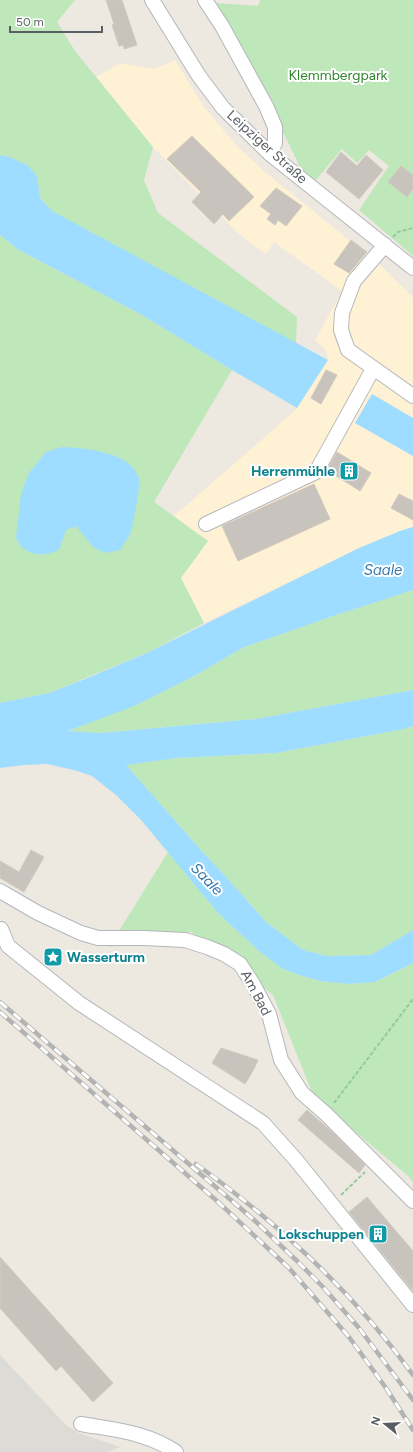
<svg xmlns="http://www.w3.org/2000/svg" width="413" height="1452" viewBox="0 0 413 1452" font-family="Figtree,sans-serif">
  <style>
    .commercial { fill: #fff1d3 }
    .industrial { fill: #dddbd5 }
    .green { fill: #bee7ba }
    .water { fill: #9eddff }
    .building { fill: #c8c3bd; stroke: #d2cabe }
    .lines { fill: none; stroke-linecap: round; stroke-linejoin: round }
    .minor-casing { stroke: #b3b7bc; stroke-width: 16 }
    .path { stroke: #94ca9f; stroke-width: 2; stroke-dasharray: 4 2; stroke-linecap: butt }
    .minor { stroke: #fff; stroke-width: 14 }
    .rail-casing { stroke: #b2b3b3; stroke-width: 4.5 }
    .rail { stroke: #fff; stroke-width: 3; stroke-dasharray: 9; stroke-linecap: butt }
    .labels { text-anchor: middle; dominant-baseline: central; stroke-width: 4; stroke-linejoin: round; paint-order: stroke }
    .park-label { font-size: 14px; fill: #31842e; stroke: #fff }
    .street-label { font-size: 14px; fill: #595e62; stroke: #fff }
    .culture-label { font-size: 14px; font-weight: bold; fill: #0d838f; stroke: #fff; text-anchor: end }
    .water-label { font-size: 15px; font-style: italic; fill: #3479ad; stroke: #fff }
  </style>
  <rect width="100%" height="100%" fill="#ede9e0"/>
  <polygon class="commercial" points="175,60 204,107 237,146 266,173 381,266 413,297 413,418 372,394 355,423 413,456 413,527 400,531 359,548 204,623 180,578 207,541 174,516 288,417 297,408 328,360 326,350 315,340 342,292 335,286 274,242 266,254 238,233 153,147 96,77 120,63 154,69"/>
  <polygon class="industrial" points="0,1355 66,1425 79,1433 120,1447 108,1452 0,1452"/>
  <g class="green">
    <polygon points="0,0 75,0 57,22 75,51 153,147 144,180 158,213 297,317 296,344 51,211 40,198 37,176 27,165 10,157 0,155"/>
    <polygon points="260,0 413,0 413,256 359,210 389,166 369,150 357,163 342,149 315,181 302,171 250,64 214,3 258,6"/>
    <polygon points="0,235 19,250 142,315 232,370 154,502 208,541 181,578 204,623 149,652 49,693 0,703"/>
    <polygon points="413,590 413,690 256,719 100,733 67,732 196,675 242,648 330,617"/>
    <polygon points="413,726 413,930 371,955 327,956 303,950 266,922 229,880 200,849 125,764 177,758 276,753 404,729"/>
    <polygon points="168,852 218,913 260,952 283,969 302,976 321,981 348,984 375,982 413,963 413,1182 408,1176 314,1097 273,995 191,932 109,947"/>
  </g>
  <g class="water">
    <polygon points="0,155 10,157 27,165 37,176 40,198 52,211 328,360 297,408 232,370 142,315 19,250 0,235"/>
    <polygon points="372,394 413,418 413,456 355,423"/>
    <path d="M 62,447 C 85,448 129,452 138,476 C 141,483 137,500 136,507 C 134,516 133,526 130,534 C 128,539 123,545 120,550 L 105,553 L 93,547 L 76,526 L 66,530 L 59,550 C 48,555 33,557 23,548 C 20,546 18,541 16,538 L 21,494 L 29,473 L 46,452 Z"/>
    <polygon points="413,527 413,590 330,617 242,648 196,675 134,706 68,731 100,733 256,719 413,690 413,726 404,729 276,753 177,758 126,765 200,849 229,880 266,922 303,950 327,956 371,955 413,930 413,963 375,982 348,984 321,981 302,976 283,969 260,952 218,913 142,821 116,795 92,776 74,770 47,764 24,765 0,768 0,703 49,693 90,677 149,652 359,548 400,531"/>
  </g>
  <g class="building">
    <polygon points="106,0 122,0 137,45 124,49 123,45 119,46 112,25 114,24"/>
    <polygon points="192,136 254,197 229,221 223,214 214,224 192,202 201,192 167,159"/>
    <polygon points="341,152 357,166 366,155 383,170 359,199 326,172"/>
    <polygon points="401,166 413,175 413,189 407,197 388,182"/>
    <polygon points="276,188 302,206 286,226 278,220 275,225 267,219 271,214 260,206"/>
    <polygon points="351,240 367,252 349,273 334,264"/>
    <polygon points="326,370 337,375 321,404 311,398"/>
    <polygon points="337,452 371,473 360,491 327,470"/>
    <polygon points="314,484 330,519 238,561 222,526"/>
    <polygon points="399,494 413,501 413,520 391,508"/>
    <polygon points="31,850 44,857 24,892 0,878 0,861 19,872"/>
    <polygon points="221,1048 258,1060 254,1069 245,1084 212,1063"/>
    <polygon points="307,1110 332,1132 365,1165 359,1173 298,1120"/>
    <polygon points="367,1197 413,1251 413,1291 349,1212"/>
    <polygon points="0,1257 113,1383 93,1402 61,1366 56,1371 0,1308"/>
  </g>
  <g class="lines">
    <g class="minor-casing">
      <g id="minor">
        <polyline points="152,0 199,76 223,108 270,154 413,268"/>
        <polyline points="205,0 222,26 266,106 275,127 275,143 270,154"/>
        <polyline points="385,245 354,281 342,313 341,330 348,350 413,396"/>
        <polyline points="206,524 316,472 373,369"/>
        <polyline points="0,891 38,913 81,933 98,938 144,938 185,940 207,947 224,954 240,964 253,984 269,1014 281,1060 302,1093 326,1114 413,1201"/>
        <polyline points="1,929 8,946 79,1003 263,1123 296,1160 413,1305"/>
        <path d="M 81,1424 C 115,1430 146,1432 176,1452"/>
      </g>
    </g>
    <g class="path">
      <polyline points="393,237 398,232 413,228"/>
      <polyline points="334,1103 413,999"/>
      <polyline points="341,1195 365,1172"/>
    </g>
    <use href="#minor" class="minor"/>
    <g class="rail-casing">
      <g id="rail">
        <polyline points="0,1002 253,1219 297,1261 323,1287 359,1328 413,1400"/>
        <polyline points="0,1012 217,1201 289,1268 349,1337 386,1388 413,1430"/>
        <path d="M 196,1164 C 278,1223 354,1293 413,1375"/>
      </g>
    </g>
    <use href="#rail" class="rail"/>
  </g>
  <defs>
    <g id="building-square" transform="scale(1)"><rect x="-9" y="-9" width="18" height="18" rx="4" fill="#0f9aa8" stroke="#fff"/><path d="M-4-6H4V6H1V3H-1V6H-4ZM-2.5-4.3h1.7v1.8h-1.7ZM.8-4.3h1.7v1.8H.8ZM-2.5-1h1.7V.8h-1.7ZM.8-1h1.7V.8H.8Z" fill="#fff"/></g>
    <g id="sight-square" transform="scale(1)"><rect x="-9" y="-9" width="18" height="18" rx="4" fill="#0f9aa8" stroke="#fff"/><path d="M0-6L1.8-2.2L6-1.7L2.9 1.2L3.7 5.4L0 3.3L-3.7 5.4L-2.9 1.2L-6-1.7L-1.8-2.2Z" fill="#fff"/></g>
  </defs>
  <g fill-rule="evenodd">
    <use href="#building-square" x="349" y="471"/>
    <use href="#sight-square" x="53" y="957"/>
    <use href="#building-square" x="378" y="1234"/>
  </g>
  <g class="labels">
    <g class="park-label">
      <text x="338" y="75">Klemmbergpark</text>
    </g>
    <g class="street-label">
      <text transform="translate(267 147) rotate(42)">Leipziger Straße</text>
      <text transform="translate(256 993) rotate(62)">Am Bad</text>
    </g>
    <g class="culture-label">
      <text x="335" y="471">Herrenmühle</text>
      <text x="67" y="957" text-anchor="start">Wasserturm</text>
      <text x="364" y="1234">Lokschuppen</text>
    </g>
    <g class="water-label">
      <text x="383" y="570">Saale</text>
      <text transform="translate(207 879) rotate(46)">Saale</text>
    </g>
  </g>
  <g transform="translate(385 1424) rotate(288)" stroke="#ffffff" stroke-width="3" paint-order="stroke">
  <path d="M0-3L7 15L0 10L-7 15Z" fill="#595e62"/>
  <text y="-6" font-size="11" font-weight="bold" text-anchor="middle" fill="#595e62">N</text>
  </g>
  <path d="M10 26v6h92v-6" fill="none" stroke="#595e62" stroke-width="2"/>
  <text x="16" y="26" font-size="12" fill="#595e62" stroke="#ffffff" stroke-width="3" paint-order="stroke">50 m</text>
</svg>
